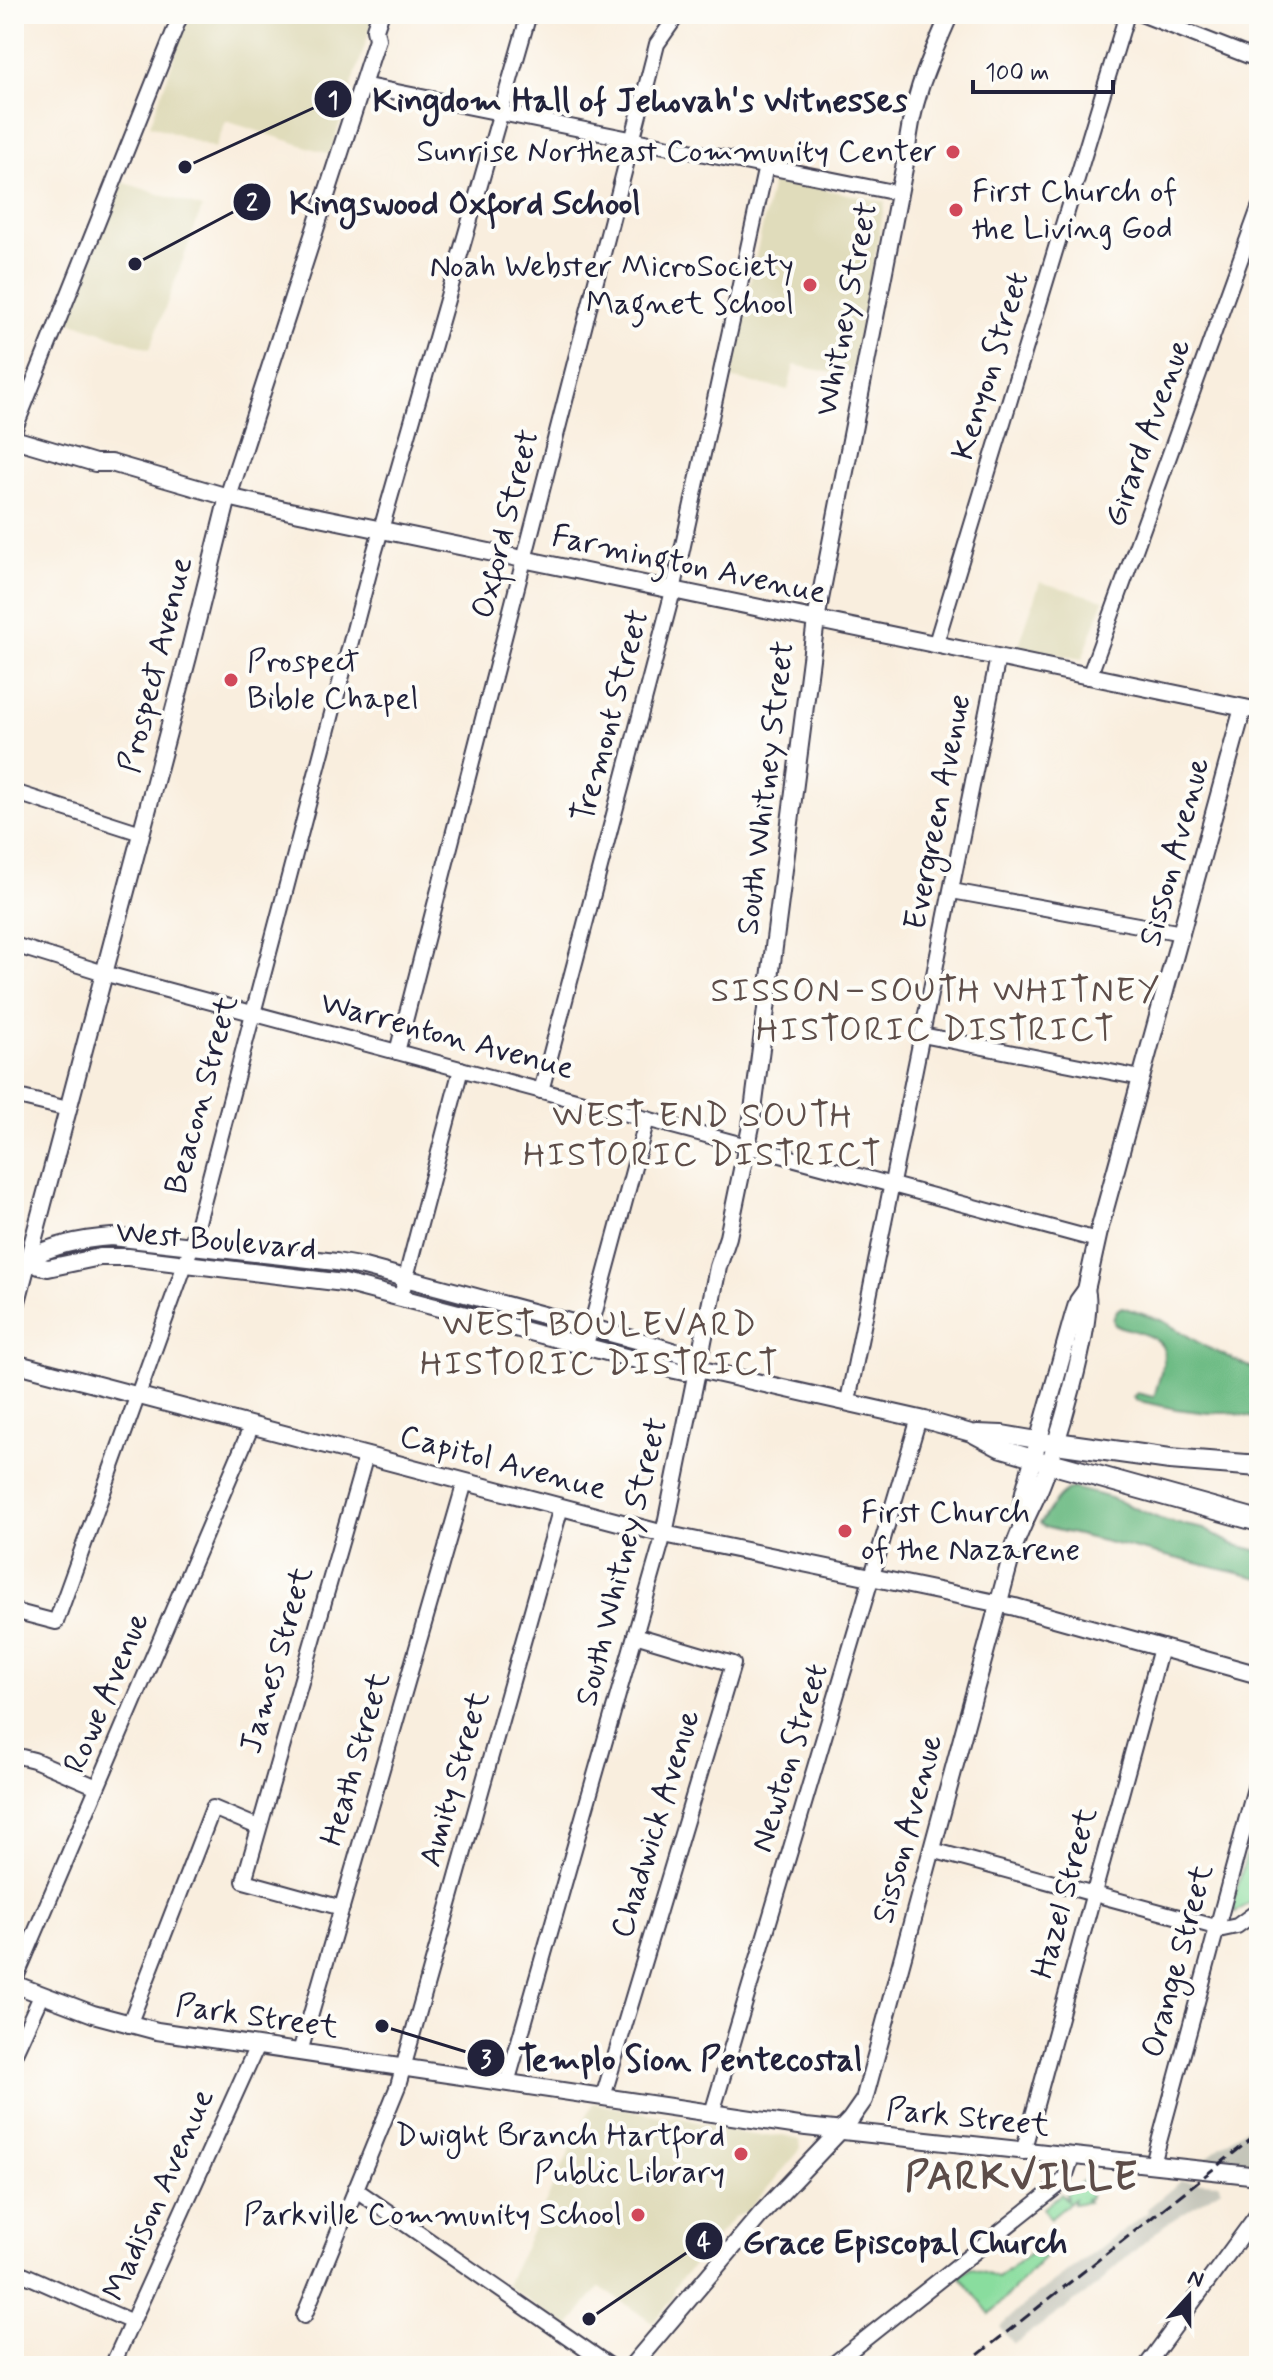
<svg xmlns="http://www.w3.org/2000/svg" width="1273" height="2380" viewBox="0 0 1273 2380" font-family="Mynerve,sans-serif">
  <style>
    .built { fill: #e0dcbb }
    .industrial { fill: #c4c5b9 }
    .green { fill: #89dd9e; stroke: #56806c; stroke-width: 2 }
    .forest { fill: #6ebc85; stroke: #486f60; stroke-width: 2 }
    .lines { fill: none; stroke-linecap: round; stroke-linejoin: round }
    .minor-casing { stroke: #424153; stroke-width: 18 }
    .major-casing { stroke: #424153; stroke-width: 20 }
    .highway-casing { stroke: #424153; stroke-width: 24 }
    .minor { stroke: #fff; stroke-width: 14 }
    .major { stroke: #fff; stroke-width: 16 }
    .highway { stroke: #fff; stroke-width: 20 }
    .rail { stroke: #22223b; stroke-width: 3; stroke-dasharray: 12 6; stroke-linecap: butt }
    .poi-dot { fill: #d1495b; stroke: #fdfcf7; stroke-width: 3 }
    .labels { text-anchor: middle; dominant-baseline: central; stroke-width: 8; stroke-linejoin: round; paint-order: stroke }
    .poi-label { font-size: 32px; fill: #22223b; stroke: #fdfcf7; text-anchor: end }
    .street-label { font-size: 32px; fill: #22223b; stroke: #fdfcf7 }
    .neighbourhood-label { font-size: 34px; letter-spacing: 2px; fill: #5d4d49; stroke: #fdfcf7 }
    .district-label { font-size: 40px; font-weight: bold; letter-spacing: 2px; fill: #5d4d49; stroke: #fdfcf7 }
    .leader { fill: none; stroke: #22223b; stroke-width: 3 }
    .callout-dot { fill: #22223b; stroke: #fdfcf7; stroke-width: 3 }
    .mark-label { font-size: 24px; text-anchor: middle; font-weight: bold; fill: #fff }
    .callout-label { font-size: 34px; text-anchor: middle; font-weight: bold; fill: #22223b; stroke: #fdfcf7; stroke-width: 8; stroke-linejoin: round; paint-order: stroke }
  </style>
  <rect width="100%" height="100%" fill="#fdfcf7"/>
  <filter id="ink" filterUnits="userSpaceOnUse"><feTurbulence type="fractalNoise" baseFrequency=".0125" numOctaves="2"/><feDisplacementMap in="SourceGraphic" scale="16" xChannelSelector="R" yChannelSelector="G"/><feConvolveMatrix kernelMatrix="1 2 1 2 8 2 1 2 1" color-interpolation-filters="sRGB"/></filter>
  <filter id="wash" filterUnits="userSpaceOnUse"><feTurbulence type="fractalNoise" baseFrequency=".006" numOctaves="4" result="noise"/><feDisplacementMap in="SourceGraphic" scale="32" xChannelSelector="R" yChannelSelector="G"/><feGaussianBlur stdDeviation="1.8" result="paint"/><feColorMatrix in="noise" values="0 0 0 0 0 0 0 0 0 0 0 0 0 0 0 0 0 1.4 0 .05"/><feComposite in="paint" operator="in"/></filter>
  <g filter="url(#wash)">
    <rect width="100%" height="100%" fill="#f9eede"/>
    <g class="built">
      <polygon points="190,14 375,14 330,154 226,121 215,148 150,125"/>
      <polygon points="773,178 885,202 852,377 794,365 788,390 729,378"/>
      <polygon points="122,182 202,208 150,349 67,320"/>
      <polygon points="1040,582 1104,600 1082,659 1018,648"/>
      <polygon points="593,2103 671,2118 678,2117 740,2133 761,2136 783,2135 800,2140 801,2149 747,2212 734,2217 674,2287 672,2300 653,2323 600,2287 568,2328 506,2285"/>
    </g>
    <g class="industrial">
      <polygon points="1259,2118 1259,2156 1248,2162 1236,2163 1204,2159"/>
      <polygon points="1181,2181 1220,2183 1221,2189 1163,2226 1110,2272 1101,2283 1014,2344 1000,2327 1027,2302 1148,2212 1147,2209"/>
    </g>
    <g class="green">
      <polygon points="1259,1810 1259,1896 1236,1912 1232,1906"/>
      <polygon points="1084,2181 1081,2184 1090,2185 1090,2198 1086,2199 1088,2202 1073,2204 1074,2199 1050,2219 1043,2208 1061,2194 1067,2200 1066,2192"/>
      <polygon points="1053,2235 1048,2242 1053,2248 990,2314 960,2276 971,2268 998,2278"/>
    </g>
    <g class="forest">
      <path d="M 1122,1307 L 1163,1321 L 1206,1347 L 1259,1371 L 1259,1419 L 1232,1413 L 1208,1413 L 1176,1409 L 1135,1400 L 1133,1397 L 1137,1393 L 1153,1397 L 1155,1394 C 1158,1382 1163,1369 1164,1357 C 1168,1335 1129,1331 1115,1325 C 1111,1319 1116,1309 1122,1307 Z"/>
      <path d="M 1073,1488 L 1111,1498 L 1165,1521 L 1204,1529 L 1232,1544 L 1259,1551 L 1259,1578 L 1044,1527 L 1040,1523 C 1052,1509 1055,1495 1073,1488 Z"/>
    </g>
  </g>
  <g filter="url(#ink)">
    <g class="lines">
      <g class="minor-casing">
        <g id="minor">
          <polyline points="1141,14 1259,60"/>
          <polyline points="362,85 898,193"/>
          <polyline points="14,431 181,14"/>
          <polyline points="936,643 1127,14"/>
          <polyline points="1089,677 1259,208"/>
          <polyline points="14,792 141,833"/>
          <polyline points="952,891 1182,933"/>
          <polyline points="14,945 114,976 1097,1240"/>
          <polyline points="922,1035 1141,1078"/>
          <polyline points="397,1052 654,56 657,44 678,14"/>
          <polyline points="541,1091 673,591 766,166"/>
          <polyline points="14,1096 68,1109"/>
          <polyline points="401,1296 461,1069"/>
          <polyline points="586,1345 647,1119"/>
          <polyline points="848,1401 998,657"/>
          <polyline points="14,1611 56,1622 192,1245 374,554 529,14"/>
          <polyline points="14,1755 34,1760 97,1787"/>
          <polyline points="932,1850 1223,1929 1237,1926 1259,1910"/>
          <polyline points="342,1908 244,1881 366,1455"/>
          <polyline points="14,1982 252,1425"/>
          <polyline points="129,2025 213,1808 258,1827"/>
          <polyline points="300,2052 465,1482"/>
          <polyline points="14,2055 41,1996"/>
          <polyline points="507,2083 664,1534"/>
          <polyline points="603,2097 733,1664 635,1635"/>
          <polyline points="712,2113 919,1418"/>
          <polyline points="1023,2152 1161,1648"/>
          <polyline points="1153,2164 1259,1773"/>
          <polyline points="355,2189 610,2366"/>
          <polyline points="14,2270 132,2322"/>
          <polyline points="304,2316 398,2086 561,1507"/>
          <polyline points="112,2366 257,2046"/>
          <polyline points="831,2366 1059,2185 1065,2177 1072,2157"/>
          <polyline points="1146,2366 1259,2212"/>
        </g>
      </g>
      <g class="major-casing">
        <g id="major">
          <polyline points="14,439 95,463 111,463 228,497 285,510 1259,711"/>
          <polyline points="14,1313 188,657 228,497 377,39 375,29 380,14"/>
          <polyline points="14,1363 664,1534 1015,1607 1259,1675"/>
          <path d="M 698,1369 L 692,1360 L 685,1355 L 640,1341 L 364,1267 L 336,1262 L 112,1237 C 84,1239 53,1245 29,1258 L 39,1266 L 48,1268 L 100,1257 L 128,1257 L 344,1283 L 675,1370 L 684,1372 L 698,1369 L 925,1420 L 971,1433 L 999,1448 L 1050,1463"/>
          <polyline points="977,1433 1002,1434 1049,1442"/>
          <polyline points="1019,1519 1024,1492 1073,1317 1078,1301 1086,1290 1100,1227 1243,708"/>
          <path d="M 664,1534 L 718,1267 L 728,1237 L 751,1126 L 816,620 L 906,158 C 911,100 927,66 950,14"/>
          <polyline points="14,1984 93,2014 157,2031 806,2127 1259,2176"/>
          <path d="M 632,2366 L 761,2214 L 850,2120 L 864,2100 L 1013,1550 C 1020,1528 1031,1509 1040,1488 C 1054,1456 1096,1318 1086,1290"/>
        </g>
      </g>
      <g class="highway-casing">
        <g id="highway">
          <polyline points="1056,1443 1170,1459 1259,1466"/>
          <polyline points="1050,1463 1259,1521"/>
        </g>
      </g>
      <use href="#minor" class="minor"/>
      <use href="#major" class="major"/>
      <use href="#highway" class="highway"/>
      <polyline class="rail" points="964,2366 1259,2133"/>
    </g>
  </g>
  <g class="poi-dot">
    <circle cx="953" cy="152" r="8"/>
    <circle cx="956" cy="210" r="8"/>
    <circle cx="810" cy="285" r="8"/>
    <circle cx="231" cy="680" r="8"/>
    <circle cx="845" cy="1531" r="8"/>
    <circle cx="741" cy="2154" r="8"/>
    <circle cx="638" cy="2215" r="8"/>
  </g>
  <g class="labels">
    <g class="poi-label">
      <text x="937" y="152">Sunrise Northeast Community Center</text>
      <text x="972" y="192" text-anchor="start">First Church of<tspan x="972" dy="37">the Living God</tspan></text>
      <text x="794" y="267">Noah Webster MicroSociety<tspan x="794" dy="37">Magnet School</tspan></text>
      <text x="247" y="662" text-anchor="start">Prospect<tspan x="247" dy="37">Bible Chapel</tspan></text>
      <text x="861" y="1513" text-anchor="start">First Church<tspan x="861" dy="37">of the Nazarene</tspan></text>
      <text x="725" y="2136">Dwight Branch Hartford<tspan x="725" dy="37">Public Library</tspan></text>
      <text x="622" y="2215">Parkville Community School</text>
    </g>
    <g class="street-label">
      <text transform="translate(847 309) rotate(-79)">Whitney Street</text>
      <text transform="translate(991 366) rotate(-73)">Kenyon Street</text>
      <text transform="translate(1148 433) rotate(-70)">Girard Avenue</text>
      <text transform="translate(506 524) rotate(-76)">Oxford Street</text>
      <text transform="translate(689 565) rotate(12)">Farmington Avenue</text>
      <text transform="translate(156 665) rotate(-76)">Prospect Avenue</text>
      <text transform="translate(611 716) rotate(-75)">Tremont Street</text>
      <text transform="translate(766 788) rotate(-83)">South Whitney Street</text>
      <text transform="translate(938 812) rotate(-79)">Evergreen Avenue</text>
      <text transform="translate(1175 852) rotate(-75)">Sisson Avenue</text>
      <text transform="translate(447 1036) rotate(15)">Warrenton Avenue</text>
      <text transform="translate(202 1095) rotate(-75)">Beacon Street</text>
      <text transform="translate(216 1241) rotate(5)">West Boulevard</text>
      <text transform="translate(503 1463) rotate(15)">Capitol Avenue</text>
      <text transform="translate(622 1562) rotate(-76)">South Whitney Street</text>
      <text transform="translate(277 1660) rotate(-74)">James Street</text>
      <text transform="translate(107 1693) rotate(-67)">Rowe Avenue</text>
      <text transform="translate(790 1758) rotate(-73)">Newton Street</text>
      <text transform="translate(356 1759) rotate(-74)">Heath Street</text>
      <text transform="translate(455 1779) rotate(-74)">Amity Street</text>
      <text transform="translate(656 1824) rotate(-73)">Chadwick Avenue</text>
      <text transform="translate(908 1829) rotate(-75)">Sisson Avenue</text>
      <text transform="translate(1065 1893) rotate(-75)">Hazel Street</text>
      <text transform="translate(1178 1961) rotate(-75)">Orange Street</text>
      <text transform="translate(257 2017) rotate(8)">Park Street</text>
      <text transform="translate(968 2118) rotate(6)">Park Street</text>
      <text transform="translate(159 2195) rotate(-66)">Madison Avenue</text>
    </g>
    <g class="neighbourhood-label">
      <text x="936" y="991">SISSON–SOUTH WHITNEY<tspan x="936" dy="39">HISTORIC DISTRICT</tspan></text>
      <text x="703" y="1116">WEST END SOUTH<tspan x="703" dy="39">HISTORIC DISTRICT</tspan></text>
      <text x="600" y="1325">WEST BOULEVARD<tspan x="600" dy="39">HISTORIC DISTRICT</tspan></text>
    </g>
    <g class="district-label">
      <text x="1022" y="2178">PARKVILLE</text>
    </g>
  </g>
  <path class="leader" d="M185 167L333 99M135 264L252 202M382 2026L486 2058M589 2319L704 2241"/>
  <g class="callout-dot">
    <circle cx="185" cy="167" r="8"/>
    <circle cx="135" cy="264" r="8"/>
    <circle cx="382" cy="2026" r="8"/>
    <circle cx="589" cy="2319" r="8"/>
    <circle cx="333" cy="99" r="20"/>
    <circle cx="252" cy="202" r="20"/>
    <circle cx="486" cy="2058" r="20"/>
    <circle cx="704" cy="2241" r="20"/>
  </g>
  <g class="mark-label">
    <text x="333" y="108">1</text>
    <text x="252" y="210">2</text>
    <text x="486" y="2067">3</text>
    <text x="704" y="2250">4</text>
  </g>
  <g class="callout-label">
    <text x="640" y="111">Kingdom Hall of Jehovah's Witnesses</text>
    <text x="465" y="214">Kingswood Oxford School</text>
    <text x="690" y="2070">Templo Sion Pentecostal</text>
    <text x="905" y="2253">Grace Episcopal Church</text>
  </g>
  <rect width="1273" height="2380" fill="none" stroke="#fdfcf7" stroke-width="48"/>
  <g transform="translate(1189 2296) rotate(21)" stroke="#fdfcf7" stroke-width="6" paint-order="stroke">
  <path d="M0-6L14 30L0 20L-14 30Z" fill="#22223b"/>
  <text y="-12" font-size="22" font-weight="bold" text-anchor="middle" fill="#22223b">N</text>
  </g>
  <path d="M973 80v12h140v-12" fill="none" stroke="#22223b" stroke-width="4"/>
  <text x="985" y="80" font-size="24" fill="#22223b" stroke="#fdfcf7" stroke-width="6" paint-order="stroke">100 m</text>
</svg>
